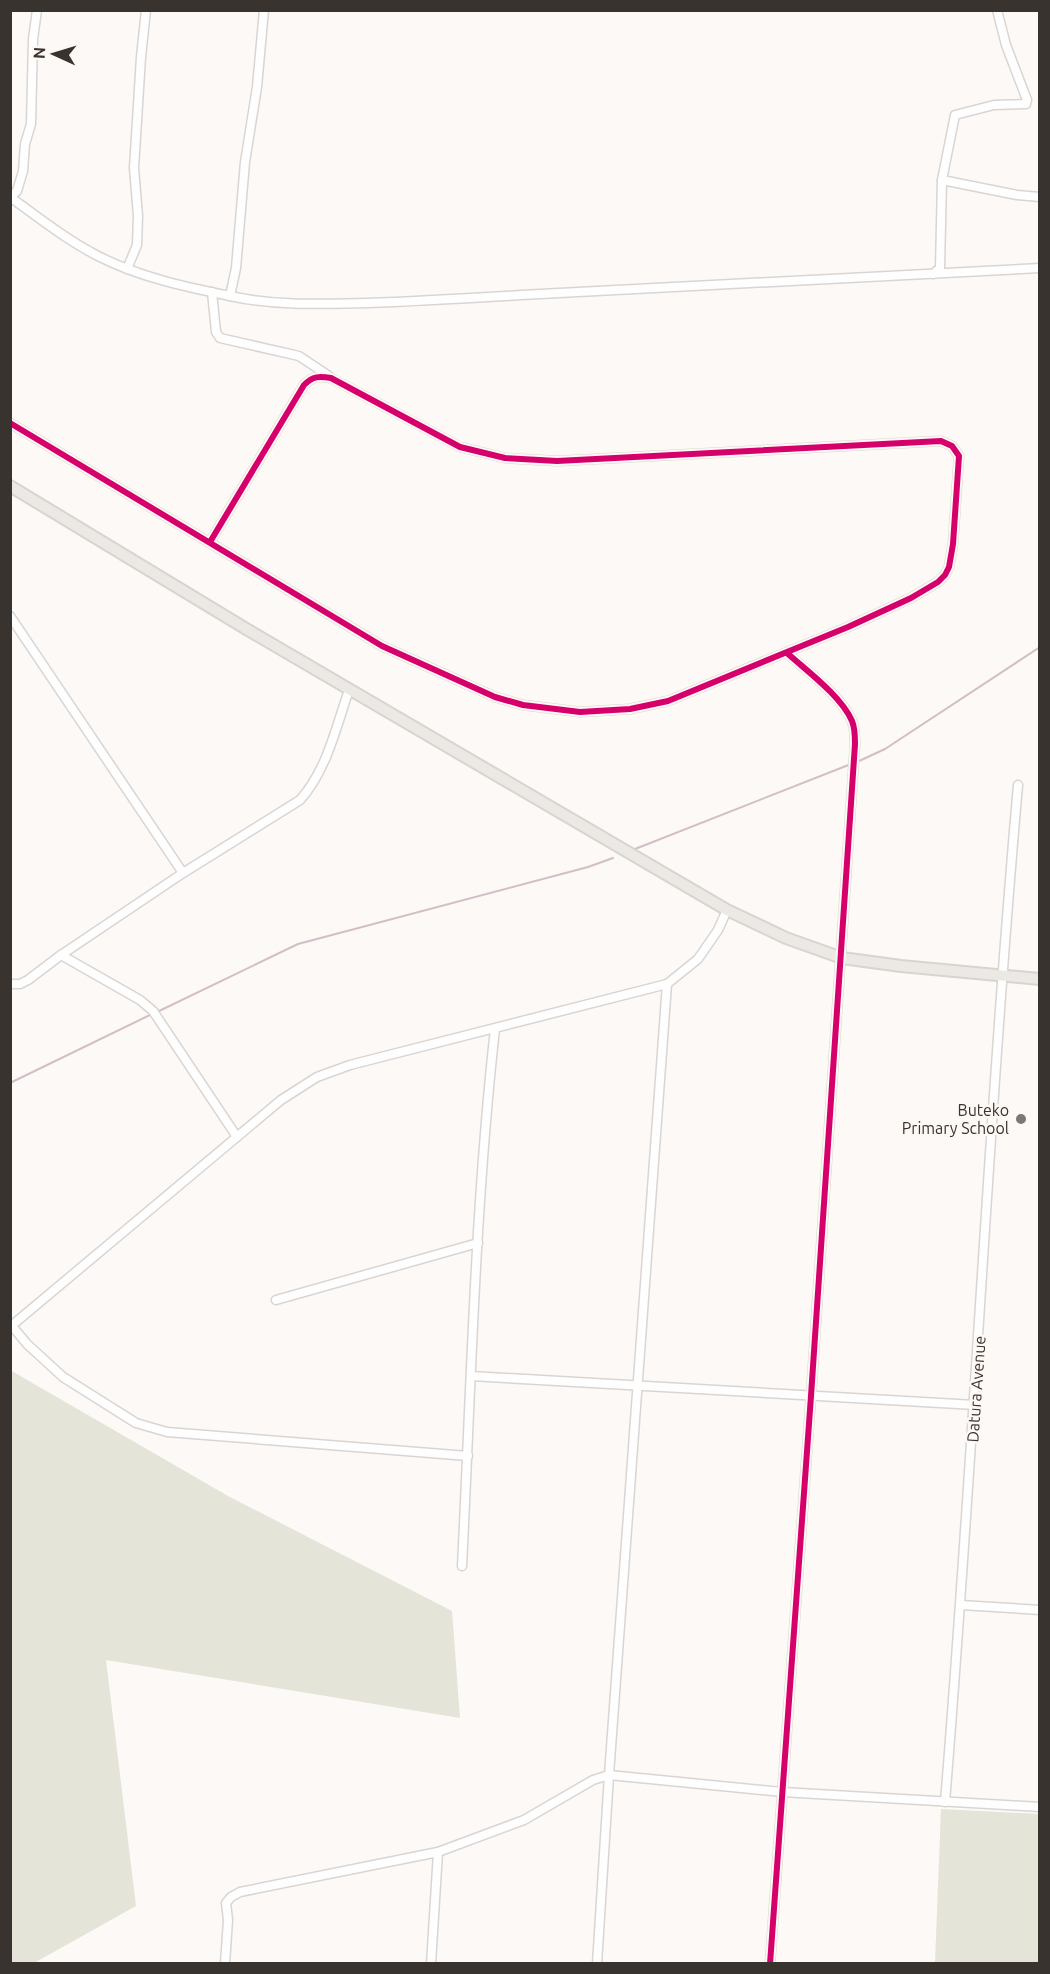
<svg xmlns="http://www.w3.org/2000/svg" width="1050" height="1974" viewBox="0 0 1050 1974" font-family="Ubuntu,sans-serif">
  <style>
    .green { fill: #e4e4d8 }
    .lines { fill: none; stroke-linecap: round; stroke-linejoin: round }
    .stream { stroke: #d4bdc7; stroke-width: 2 }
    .minor-casing { stroke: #d9d5d2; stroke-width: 11 }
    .major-casing { stroke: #d7d4d2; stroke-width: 14 }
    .minor { stroke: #fffefe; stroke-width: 8 }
    .major { stroke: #ece8e3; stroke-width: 10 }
    .cycleway-casing { stroke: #fef8f5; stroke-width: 10 }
    .cycleway { stroke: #d6006c; stroke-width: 6 }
    .poi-dot { fill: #7d7876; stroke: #fef8f5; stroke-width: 2 }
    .labels { text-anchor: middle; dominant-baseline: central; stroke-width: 5; stroke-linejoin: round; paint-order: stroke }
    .poi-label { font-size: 16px; fill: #393330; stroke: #fef8f5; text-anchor: end }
    .street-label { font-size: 16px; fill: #393330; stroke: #fef8f5 }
  </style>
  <rect width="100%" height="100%" fill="#fcf9f7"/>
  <g class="green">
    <polygon points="10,1370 228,1496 452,1611 460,1718 106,1660 136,1906 34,1963 10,1963"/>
    <polygon points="941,1809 1039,1814 1039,1963 935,1963"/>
  </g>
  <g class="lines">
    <g class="stream">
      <polyline points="857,762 885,749 1040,647"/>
      <polyline points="635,849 851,764"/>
      <polyline points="157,1012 298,944 588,867 613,858"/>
      <polyline points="10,1083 152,1014"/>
    </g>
    <g class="minor-casing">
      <g id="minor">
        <polyline points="942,180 1017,195 1040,197"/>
        <path d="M 10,197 C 39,218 67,240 98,256 C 139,277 186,287 230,296 C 275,306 322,304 367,303 C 418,301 470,298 521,295 C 694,287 867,278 1040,268"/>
        <polyline points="10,197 17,191 23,171 25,144 31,124 33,39 37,10"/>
        <polyline points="127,269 137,245 138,216 134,168 141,57 146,10"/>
        <polyline points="933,274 940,268 942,180 955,115 994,105 1026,104 1027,100 1006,45 997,10"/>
        <polyline points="212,292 216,332 220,338 299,356 329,376"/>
        <polyline points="230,296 236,268 245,162 257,87 264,10"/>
        <path d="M 10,423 L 382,646 L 495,697 L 523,705 L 580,712 L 630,709 L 668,701 L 848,627 L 911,598 L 938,582 L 945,575 L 949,567 L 953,544 L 959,456 L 952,446 L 941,441 L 557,461 L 505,458 L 460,447 L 331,378 C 319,376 313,376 304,385 L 210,542"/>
        <polyline points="10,616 183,873"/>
        <polyline points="61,955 140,1000 153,1011 237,1137"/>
        <path d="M 10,984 L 20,984 L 28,980 L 61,955 L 183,873 L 300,800 C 327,770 336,727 349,690"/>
        <polyline points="276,1300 478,1243"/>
        <polyline points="12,1326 27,1344 63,1377 136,1423 167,1432 468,1456"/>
        <polyline points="10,1327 281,1100 317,1077 350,1065 667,984 698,959 718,930 727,910"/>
        <polyline points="471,1376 975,1405"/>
        <path d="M 462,1566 C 471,1387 475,1207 495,1029"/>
        <polyline points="961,1605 1040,1610"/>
        <path d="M 945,1802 C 973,1463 988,1124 1018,785"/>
        <polyline points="225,1964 228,1920 226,1903 231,1897 240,1892 438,1852 524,1820 593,1780 609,1775 782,1792 1040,1807"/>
        <polyline points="431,1964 438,1852"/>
        <polyline points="597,1964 609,1775 667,984"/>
        <path d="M 770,1964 L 811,1396 L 855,744 C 855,736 855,728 852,721 C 841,696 807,671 787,653"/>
      </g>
    </g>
    <g class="major-casing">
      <polyline id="major" points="10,486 248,630 727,910 786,938 842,958 901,966 1040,979"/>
    </g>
    <use href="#minor" class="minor"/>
    <use href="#major" class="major"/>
    <g class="cycleway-casing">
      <g id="cycleway">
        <path d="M 10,423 L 382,646 L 495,697 L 523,705 L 580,712 L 630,709 L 668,701 L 848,627 L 911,598 L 938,582 L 945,575 L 949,567 L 953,544 L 959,456 L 952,446 L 941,441 L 557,461 L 505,458 L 460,447 L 331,378 C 319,376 313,376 304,385 L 210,542"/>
        <path d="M 770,1964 L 811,1396 L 855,744 C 855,736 855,728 852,721 C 841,696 807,671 787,653"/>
      </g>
    </g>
    <use href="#cycleway" class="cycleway"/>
  </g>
  <circle class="poi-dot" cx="1021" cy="1119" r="6"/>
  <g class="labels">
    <g class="poi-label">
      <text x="1009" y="1110">Buteko<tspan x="1009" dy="18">Primary School</tspan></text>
    </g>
    <g class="street-label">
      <text transform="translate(976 1389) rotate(-86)">Datura Avenue</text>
    </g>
  </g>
  <rect width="1050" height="1974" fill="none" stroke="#393330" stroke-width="24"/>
  <g transform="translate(54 54) rotate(274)" stroke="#fef8f5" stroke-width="4.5" paint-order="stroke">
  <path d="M0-4.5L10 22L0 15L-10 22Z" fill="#393330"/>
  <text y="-9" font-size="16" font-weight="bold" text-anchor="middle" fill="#393330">N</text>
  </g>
</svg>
